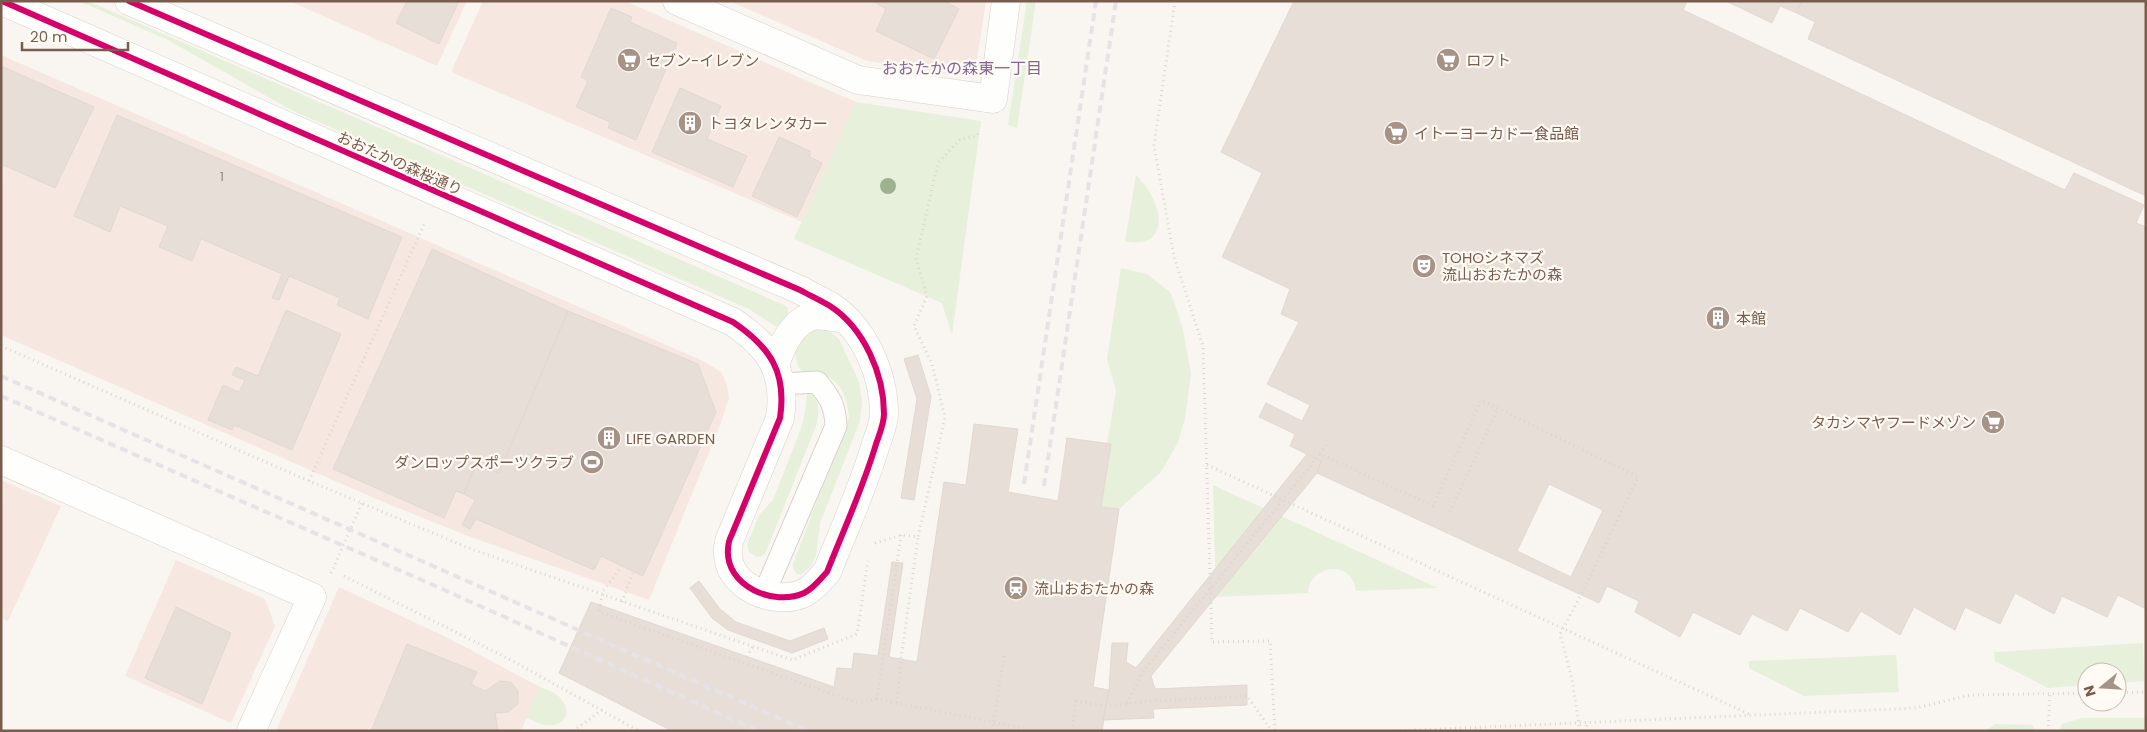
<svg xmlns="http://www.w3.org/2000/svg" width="2147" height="732" viewBox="0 0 2147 732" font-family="Poppins,'Noto Sans JP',sans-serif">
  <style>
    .commercial { fill: #f6e8e1 }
    .green { fill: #e7f0db }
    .building { fill: #e6ded7; stroke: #e2d8d2; fill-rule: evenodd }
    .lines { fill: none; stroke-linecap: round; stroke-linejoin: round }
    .lane-casing { stroke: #d7d1cb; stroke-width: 23 }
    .street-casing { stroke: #d7d1cb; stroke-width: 29 }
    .secondary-casing { stroke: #d9d2cb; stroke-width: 29 }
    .path { stroke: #dcd5d0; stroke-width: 3; stroke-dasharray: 1 4; stroke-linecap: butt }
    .lane { stroke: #fefefd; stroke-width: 21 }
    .street { stroke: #fefefd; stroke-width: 28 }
    .secondary { stroke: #fefefd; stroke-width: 28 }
    .rail { stroke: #e6e3e7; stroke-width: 4; stroke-dasharray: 8 5; stroke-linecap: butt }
    .path-bridge { stroke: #dcd5d0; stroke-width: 3; stroke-dasharray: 1 4; stroke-linecap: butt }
    .cycleway-casing { stroke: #fffaf3; stroke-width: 9 }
    .cycleway { stroke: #d6006c; stroke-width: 6 }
    .tree { fill: #9eb190 }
    .labels { text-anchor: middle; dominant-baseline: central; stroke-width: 4.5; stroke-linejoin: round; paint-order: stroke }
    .number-label { font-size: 12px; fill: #977e72 }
    .poi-label { font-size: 15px; fill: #7a5c4d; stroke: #fffaf3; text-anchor: start }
    .street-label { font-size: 15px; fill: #7a5c4d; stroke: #fffaf3 }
    .neighbourhood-label { font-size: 16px; fill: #846695; stroke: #fffaf3 }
  </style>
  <rect width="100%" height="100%" fill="#f9f5f0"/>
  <g class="commercial">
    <polygon points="289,1 467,1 437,66"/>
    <polygon points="483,1 625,1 856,102 802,222 451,72"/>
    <polygon points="729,1 986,1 977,59 954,75 867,61"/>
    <polygon points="1,55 703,361 721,372 727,385 729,398 720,425 649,600 468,536 381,501 1,335"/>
    <polygon points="1,480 61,506 8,621 1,618"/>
    <polygon points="176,560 265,599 275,626 231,723 125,676"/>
    <polygon points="339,587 450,639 540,687 521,731 276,731"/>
  </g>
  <g class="green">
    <polygon points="79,1 88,1 784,305 788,308 788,315 780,325 775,326 749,309 291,110 168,40"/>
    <polygon points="1027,1 1036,1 1017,128 1008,125"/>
    <polygon points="856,102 981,121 952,335 942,303 794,239"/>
    <path d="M 1136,175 C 1143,183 1150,191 1154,201 C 1166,227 1155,248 1125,241 Z"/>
    <polygon points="1121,268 1147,274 1171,293 1183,329 1191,374 1185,418 1178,442 1161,472 1119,509 1101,507 1111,445 1107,444 1116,390 1107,359"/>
    <path d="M 807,327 L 825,328 L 839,339 L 859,382 L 862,401 L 860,421 L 820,523 L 816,556 L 811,566 L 802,574 L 797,574 L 793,569 L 793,564 L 849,417 C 846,386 834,373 802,371 L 798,366 L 792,342 Z"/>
    <path d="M 810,393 C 821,400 819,415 816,426 L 766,552 L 762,556 L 757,557 L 749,552 L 747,545 L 759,515 L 773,500 L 801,429 L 805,413 L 807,394 Z"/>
    <path d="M 1213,485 L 1438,588 L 1356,591 C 1353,560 1310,563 1308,593 L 1216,597 Z"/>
    <polygon points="2143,643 2144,681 2117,683 2117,672 2087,672 2087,685 2048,688 1995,661 1994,652"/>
    <polygon points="1896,655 1899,692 1804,696 1749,668 1749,661"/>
    <path d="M 540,687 C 547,690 557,693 561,699 C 573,713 564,728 545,725 C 539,724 532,720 526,718 Z"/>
    <polygon points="2082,718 2146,718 2146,731 2059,731 2062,724"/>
    <polygon points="1995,724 2032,725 2037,731 1986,731"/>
  </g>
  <g class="building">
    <polygon points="407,1 459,1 439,44 396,23"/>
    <polygon points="873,1 944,1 959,9 934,59 876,31 886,9"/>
    <path d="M 1294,1 L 1687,1 L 1683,10 L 2065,190 L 2074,173 L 2144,205 L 2136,223 L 2146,227 L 2146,609 L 2118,595 L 2107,617 L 2062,596 L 2054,614 L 2015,593 L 2000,624 L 1965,607 L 1955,630 L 1914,607 L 1900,635 L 1861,611 L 1848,632 L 1800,608 L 1787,631 L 1752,614 L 1740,635 L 1693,612 L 1680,637 L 1635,612 L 1639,601 L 1607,586 L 1599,603 L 1317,473 L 1321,461 L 1290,446 L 1295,434 L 1259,417 L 1266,403 L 1302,421 L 1310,405 L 1267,384 L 1299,322 L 1281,314 L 1290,289 L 1222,257 L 1262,173 L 1221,152 ZM 1549,484 L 1603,510 L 1571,577 L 1517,551 Z"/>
    <polygon points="1726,1 1802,1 1797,13 1780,6 1772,23"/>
    <polygon points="1802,1 2146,1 2146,196 1808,39 1815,22 1797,13"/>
    <polygon points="611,8 632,17 630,22 677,43 636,140 608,128 610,122 576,107 588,81 581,77"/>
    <polygon points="1,66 94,107 55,188 1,164"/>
    <polygon points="680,88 721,106 707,139 747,156 733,187 652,152"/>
    <polygon points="117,115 402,237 368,319 337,305 340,298 289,276 279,300 272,298 282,274 201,239 192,261 159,247 168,226 120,206 110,232 74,216"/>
    <polygon points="779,137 810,151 810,157 822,163 797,217 752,196"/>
    <polygon points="432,249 568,311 499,473 476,464 464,494 456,491 444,518 333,469"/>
    <polygon points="286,310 341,334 292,450 234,425 232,430 208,420 223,385 239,392 245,380 232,375 236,367 258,376"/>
    <polygon points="568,311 698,364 716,412 643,576 601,556 594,570 476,519 470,529 462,525 475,500 464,494 476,464 499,473"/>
    <polygon points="918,355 931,397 914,500 901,498 917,399 904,359"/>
    <polygon points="974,424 1018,429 1008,492 1058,501 1067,438 1111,444 1101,507 1119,509 1093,687 1109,690 1102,731 672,731 559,673 591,602 834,687 837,668 852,669 854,653 878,656 892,562 903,563 889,657 917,662 944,482 966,485"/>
    <polygon points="1307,454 1321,461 1317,473 1151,676 1155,689 1247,685 1247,705 1153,709 1154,718 1103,720 1109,690 1112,643 1128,643 1126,662 1136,668"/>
    <polygon points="699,581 720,609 736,622 790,641 824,628 828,639 792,653 728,630 712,618 690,588"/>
    <polygon points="176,607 231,633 202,704 145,678"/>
    <polygon points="407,644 477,672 471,684 485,691 500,681 511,682 518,691 518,704 508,712 495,713 498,731 371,731"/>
  </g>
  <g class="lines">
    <g class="lane-casing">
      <path id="lane" d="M 764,594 L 836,426 C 835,405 830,397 817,382 L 782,384"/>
    </g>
    <g class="street-casing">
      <g id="street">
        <polyline points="677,1 858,80 993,99 1006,1"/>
        <polyline points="1,460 312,597 251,731"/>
      </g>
    </g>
    <g class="secondary-casing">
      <g id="secondary">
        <path d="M 2,1 L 733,322 C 770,347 787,372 780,418 L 732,534 C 730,538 728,544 728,549 C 725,586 774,607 804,593 C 814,588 820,579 827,572 C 844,529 863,488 876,444 C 879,435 884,424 884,414 C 884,374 864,328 830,306 C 820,300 809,295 800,290 L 129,1"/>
        <path d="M 775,365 C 781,347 792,321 813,316 C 823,314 835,318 845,319"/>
      </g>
    </g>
    <g class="path">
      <polyline points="1175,1 1154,145 1174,257 1203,346 1212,642 1270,641 1275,731"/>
      <polyline points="1,346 309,481 471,549 792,660 857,634 868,561"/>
      <polyline points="1320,454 1326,445"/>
      <polyline points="1316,459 1320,454 1433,506 1481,400 1638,477 1581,595"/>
      <polyline points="1207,465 1749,714"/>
      <polyline points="309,481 425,222"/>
      <polyline points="1450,512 1498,408"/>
      <polyline points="901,535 877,699 1036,731"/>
      <polyline points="875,543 901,535 918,537 945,417 932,364 914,326 927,296 916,259 938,163 960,139 977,136 979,132"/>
      <polyline points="331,573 362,503"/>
      <polyline points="344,576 509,659 639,731"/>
      <polyline points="622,602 633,572"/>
      <polyline points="600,605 599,612 858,703 877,699"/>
      <polyline points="747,657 753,646"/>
      <polyline points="2117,693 2146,692"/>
      <polyline points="897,703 901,659 918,537"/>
      <polyline points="573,731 602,710"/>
      <polyline points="992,731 1004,656"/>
      <polyline points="1072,731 1076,701 1106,706 1152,701 1247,696 1272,731"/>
      <polyline points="1395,731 1916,708 1970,695 2087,693"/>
      <polyline points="1585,731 1588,722"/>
      <polyline points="2048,731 2050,694"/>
    </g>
    <use href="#lane" class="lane"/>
    <use href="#street" class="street"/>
    <use href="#secondary" class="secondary"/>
    <g class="rail">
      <polyline points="1,376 808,731"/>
      <polyline points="1,396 431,584 758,731"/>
      <polyline points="1024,484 1096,1"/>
      <polyline points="1044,486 1116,1"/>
    </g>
    <g class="path-bridge">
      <polyline points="600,605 604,590 622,566"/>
      <polyline points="1127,703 1142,673 1316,459"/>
      <polyline points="1580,731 1572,679 1560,634 1581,595"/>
    </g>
    <g class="cycleway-casing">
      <path id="cycleway" d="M 2,1 L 733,322 C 770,347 787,372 780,418 L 732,534 C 730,538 728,544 728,549 C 725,586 774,607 804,593 C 814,588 820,579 827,572 C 844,529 863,488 876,444 C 879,435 884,424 884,414 C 884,374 864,328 830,306 C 820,300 809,295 800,290 L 129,1"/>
    </g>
    <use href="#cycleway" class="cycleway"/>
  </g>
  <circle class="tree" cx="888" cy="186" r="8"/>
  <defs>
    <g id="supermarket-disc" transform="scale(1.25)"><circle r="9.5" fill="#a69286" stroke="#fffaf3"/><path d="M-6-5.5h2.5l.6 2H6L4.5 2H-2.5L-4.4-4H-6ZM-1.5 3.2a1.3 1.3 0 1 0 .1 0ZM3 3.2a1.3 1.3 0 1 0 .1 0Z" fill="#fff"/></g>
    <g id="building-disc" transform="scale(1.25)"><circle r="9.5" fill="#a69286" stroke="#fffaf3"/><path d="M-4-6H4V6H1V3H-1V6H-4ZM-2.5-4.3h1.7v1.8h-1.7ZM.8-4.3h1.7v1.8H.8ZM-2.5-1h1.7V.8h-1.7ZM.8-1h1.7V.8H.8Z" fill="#fff"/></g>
    <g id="theatre-disc" transform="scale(1.25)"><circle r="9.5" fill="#a69286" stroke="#fffaf3"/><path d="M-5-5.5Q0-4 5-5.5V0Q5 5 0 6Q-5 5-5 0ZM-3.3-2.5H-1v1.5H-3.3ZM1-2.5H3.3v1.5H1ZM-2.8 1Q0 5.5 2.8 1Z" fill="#fff"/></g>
    <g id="stadium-disc" transform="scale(1.25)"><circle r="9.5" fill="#a69286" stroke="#fffaf3"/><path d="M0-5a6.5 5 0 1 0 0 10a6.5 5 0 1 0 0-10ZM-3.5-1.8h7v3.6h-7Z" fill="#fff"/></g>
    <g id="station-disc" transform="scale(1.25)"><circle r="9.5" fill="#a69286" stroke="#fffaf3"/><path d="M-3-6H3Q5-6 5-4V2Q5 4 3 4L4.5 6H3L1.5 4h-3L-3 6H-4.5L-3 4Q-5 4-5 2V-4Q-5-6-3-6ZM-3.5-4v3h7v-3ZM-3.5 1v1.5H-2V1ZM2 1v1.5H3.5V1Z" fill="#fff"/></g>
  </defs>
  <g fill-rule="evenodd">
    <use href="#supermarket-disc" x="629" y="60"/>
    <use href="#supermarket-disc" x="1448" y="60"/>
    <use href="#building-disc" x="690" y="123"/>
    <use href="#supermarket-disc" x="1396" y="133"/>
    <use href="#theatre-disc" x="1424" y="266"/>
    <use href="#building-disc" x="1718" y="318"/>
    <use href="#supermarket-disc" x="1993" y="422"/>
    <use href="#building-disc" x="609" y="438"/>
    <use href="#stadium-disc" x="592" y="462"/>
    <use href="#station-disc" x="1016" y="588"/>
  </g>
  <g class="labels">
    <g class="number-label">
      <text x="222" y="176">1</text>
    </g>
    <g class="poi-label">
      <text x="646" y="60">セブン-イレブン</text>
      <text x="1466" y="60">ロフト</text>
      <text x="708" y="123">トヨタレンタカー</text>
      <text x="1414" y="133">イトーヨーカドー食品館</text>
      <text x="1442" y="257">TOHOシネマズ<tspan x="1442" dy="17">流山おおたかの森</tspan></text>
      <text x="1736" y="318">本館</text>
      <text x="1976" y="422" text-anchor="end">タカシマヤフードメゾン</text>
      <text x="626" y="438">LIFE GARDEN</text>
      <text x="574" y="462" text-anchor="end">ダンロップスポーツクラブ</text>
      <text x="1034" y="588">流山おおたかの森</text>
    </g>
    <g class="street-label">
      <text transform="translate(400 163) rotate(24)">おおたかの森桜通り</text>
    </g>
    <g class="neighbourhood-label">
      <text x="962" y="68">おおたかの森東一丁目</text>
    </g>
  </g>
  <rect width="2147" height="732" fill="none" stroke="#7a5c4d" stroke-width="5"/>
  <g transform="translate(2102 687) rotate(252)"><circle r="24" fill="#fffaf3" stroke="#cabbb1"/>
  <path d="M0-4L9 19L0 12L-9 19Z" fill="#a69286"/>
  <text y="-8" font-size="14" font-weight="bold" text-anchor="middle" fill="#7a5c4d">N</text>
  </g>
  <path d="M22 42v8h106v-8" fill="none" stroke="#7a5c4d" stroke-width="2.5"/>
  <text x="30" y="42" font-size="15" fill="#7a5c4d" stroke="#fffaf3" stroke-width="4" paint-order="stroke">20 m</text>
</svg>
